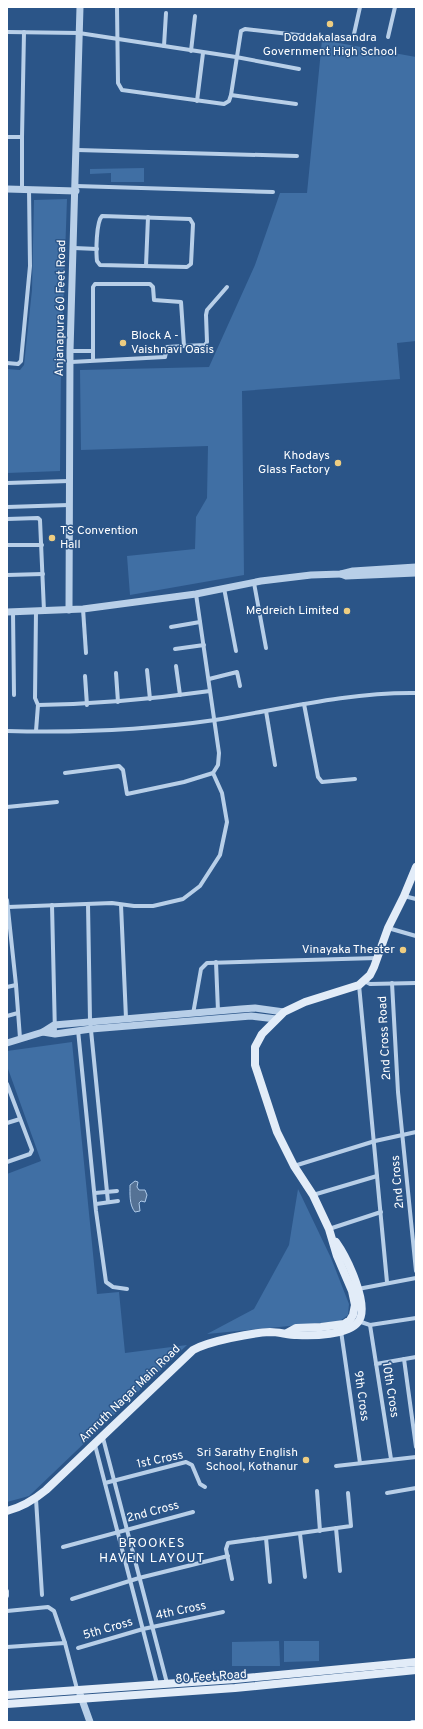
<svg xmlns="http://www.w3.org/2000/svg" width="423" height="1729" viewBox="0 0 423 1729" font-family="Overpass,sans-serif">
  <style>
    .green { fill: #406fa4 }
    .water { fill: #557295; stroke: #adc9e8 }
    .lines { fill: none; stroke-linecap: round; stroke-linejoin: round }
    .minor { stroke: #b8cfe8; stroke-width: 4 }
    .tertiary { stroke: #b8cfe8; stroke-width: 7 }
    .secondary { stroke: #e2ecf8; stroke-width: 8 }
    .poi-dot { fill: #eecd81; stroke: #2b5588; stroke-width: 1.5 }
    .labels { text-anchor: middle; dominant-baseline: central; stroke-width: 3; stroke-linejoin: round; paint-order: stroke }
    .poi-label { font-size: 12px; fill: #fff; stroke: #2b5588; text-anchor: end }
    .street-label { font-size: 12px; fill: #fff; stroke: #2b5588 }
    .neighbourhood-label { font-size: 13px; letter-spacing: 1px; fill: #fff; stroke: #2b5588 }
  </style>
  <rect width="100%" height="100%" fill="#2b5588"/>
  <g class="green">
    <polygon points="322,40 416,57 416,341 397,343 400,379 242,391 244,575 130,595 127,556 195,549 196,517 207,498 208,446 81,450 80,370 209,367 255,265 280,193 307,193"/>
    <polygon points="144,168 144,182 111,182 111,173 90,174 90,169"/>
    <polygon points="67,199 61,368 60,471 7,473 7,369 20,370 24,365 32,290 34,200"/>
    <polygon points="72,1042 97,1294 119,1292 125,1353 187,1345 29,1496 7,1502 7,1174 41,1161 7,1066 7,1051"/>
    <polygon points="298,1189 331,1258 349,1304 348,1315 340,1321 207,1334 254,1309 289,1245"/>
    <polygon points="279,1641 280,1666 232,1666 232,1642"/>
    <polygon points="284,1641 319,1641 319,1661 284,1662"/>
  </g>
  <path class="water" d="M 135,1181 L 138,1182 L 137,1187 L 139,1190 L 145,1190 L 147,1195 L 145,1202 L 141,1201 L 139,1203 L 140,1211 L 135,1212 C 129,1205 130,1193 130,1185 Z"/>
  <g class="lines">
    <g class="minor">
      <polyline points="117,7 118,83 122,90 224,104 229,101 231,95 241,31 245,29 307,36"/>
      <polyline points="7,32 79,33 236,57 299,69"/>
      <polyline points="354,34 360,7"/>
      <polyline points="388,37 395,7"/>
      <polyline points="164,46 166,13"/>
      <polyline points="191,51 195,16"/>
      <polyline points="231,95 296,104"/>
      <polyline points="197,101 203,53"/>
      <polyline points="7,137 22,137"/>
      <polyline points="77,150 297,156"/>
      <polyline points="76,186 273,192"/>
      <polyline points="22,189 22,137 24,32"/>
      <path d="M 102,216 L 190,219 L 193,224 L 191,264 L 187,267 L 100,265 L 97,261 C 96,252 96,222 102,216 Z"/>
      <polyline points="74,248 97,249"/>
      <polyline points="146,266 148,217"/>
      <polyline points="184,346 205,345 207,342 206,315 207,310 227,287"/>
      <polyline points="70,351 93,351"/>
      <polyline points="71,362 165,357 167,347 184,346 181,302 154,300 153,287 150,284 95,284 93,287 93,361"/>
      <polyline points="7,363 18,364 21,361 30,266 29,189"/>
      <polyline points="7,483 69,481"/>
      <polyline points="7,507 69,505"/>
      <polyline points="7,519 38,518 40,520 44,611"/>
      <polyline points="7,545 42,545"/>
      <polyline points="7,575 43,574"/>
      <polyline points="254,583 266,648"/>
      <polyline points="224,588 236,651"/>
      <polyline points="83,609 86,653"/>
      <path d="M 36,611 L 35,698 L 38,705 C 96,704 153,699 210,691"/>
      <polyline points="13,612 14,695"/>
      <polyline points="171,627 200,622"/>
      <polyline points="175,649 204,645"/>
      <polyline points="176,666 180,695"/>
      <polyline points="147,670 150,699"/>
      <polyline points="116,673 118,702"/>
      <polyline points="85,676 87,705"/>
      <polyline points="209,679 237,672 240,686"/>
      <polyline points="304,704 318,777 322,782 355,779"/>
      <polyline points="266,711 275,765"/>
      <path d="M 7,731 C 77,733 146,730 215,720 C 282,709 348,692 416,693"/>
      <polyline points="36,731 38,705"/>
      <polyline points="65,773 119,766 123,770 127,794 184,782 213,773 218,765 219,753 196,594"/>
      <polyline points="7,807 57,802"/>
      <polyline points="404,896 416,899"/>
      <polyline points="7,900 16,985 20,1038"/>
      <polyline points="88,904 90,1020 108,1202"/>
      <polyline points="52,905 55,1034"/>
      <polyline points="121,905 126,1018"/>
      <polyline points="8,907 112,903 134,906 153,906 183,899 200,886 220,855 227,822 222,793 213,773"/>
      <polyline points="388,928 416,936"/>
      <polyline points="216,962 218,1011"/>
      <polyline points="364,981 370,984 416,983"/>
      <polyline points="392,983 398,1092 416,1271"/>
      <polyline points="359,985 387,1282"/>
      <polyline points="7,987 16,985"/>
      <polyline points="193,1014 201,969 207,963 377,958"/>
      <polyline points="7,1016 18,1013"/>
      <polyline points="78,1030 96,1211 106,1282 113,1287 127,1289"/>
      <polyline points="7,1084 32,1150 30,1154 7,1162"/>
      <polyline points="7,1123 20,1119"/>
      <polyline points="294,1166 375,1141 416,1132"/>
      <polyline points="95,1193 117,1191"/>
      <polyline points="313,1195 377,1176"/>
      <polyline points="96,1204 118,1201"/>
      <polyline points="329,1229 381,1212"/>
      <polyline points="358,1289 416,1278"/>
      <polyline points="358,1321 370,1325 416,1318"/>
      <polyline points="370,1325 391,1459"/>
      <polyline points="341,1331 360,1463"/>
      <polyline points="404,1359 416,1447"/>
      <polyline points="376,1364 416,1357"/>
      <polyline points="103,1438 167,1683"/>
      <polyline points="95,1445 157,1684"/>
      <polyline points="336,1466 416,1457"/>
      <polyline points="105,1483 186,1462 192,1465 200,1484 205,1487"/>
      <polyline points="317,1491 320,1531"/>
      <polyline points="387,1493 416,1488"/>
      <polyline points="36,1499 42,1595"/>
      <polyline points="336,1528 340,1571"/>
      <polyline points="300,1534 305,1577"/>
      <polyline points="266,1538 270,1582"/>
      <polyline points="63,1547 193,1512"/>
      <polyline points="232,1579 226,1549 228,1543 351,1526 348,1493"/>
      <polyline points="7,1591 7,1596"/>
      <polyline points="72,1599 139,1578 228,1556"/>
      <polyline points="7,1611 48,1607 54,1611 65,1643 77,1689"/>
      <polyline points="7,1647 65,1643"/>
      <polyline points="78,1648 143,1629 223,1612"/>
      <polyline points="412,1722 416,1722"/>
    </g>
    <g class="tertiary">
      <polyline points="7,189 76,191"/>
      <polyline points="341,574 346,576 416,573"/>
      <polyline points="69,610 70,351 80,7"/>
      <polyline points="7,612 83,609 196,594 261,581 311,575 341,574 353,571 416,567"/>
      <polyline points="43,1032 55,1034 91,1029 251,1016 276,1019"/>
      <polyline points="7,1043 43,1032 54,1025 241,1009 255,1008 284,1012"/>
      <polyline points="80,1694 90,1722"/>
    </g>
    <g class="secondary">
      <polyline points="287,1333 296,1328 321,1327 344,1324 350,1320 353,1315 355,1305 352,1291 337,1256 329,1229 313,1195 294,1166 277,1132 255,1065 255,1047 262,1034 284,1012 305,1002 359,985 370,975 374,967 388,928 404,896 416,867"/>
      <path d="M 7,1511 C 22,1507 34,1500 46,1490 L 193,1350 C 209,1341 251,1333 270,1332 C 279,1332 288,1335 297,1335 C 313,1336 348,1335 358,1322 C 371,1306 346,1256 336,1242"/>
      <polyline points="7,1695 235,1679 416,1662"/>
      <polyline points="7,1704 235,1688 416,1670"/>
    </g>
  </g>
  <g class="poi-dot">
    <circle cx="330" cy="24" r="4"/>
    <circle cx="123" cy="343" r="4"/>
    <circle cx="338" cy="463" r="4"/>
    <circle cx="52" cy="538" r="4"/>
    <circle cx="347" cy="611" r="4"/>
    <circle cx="403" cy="950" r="4"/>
    <circle cx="306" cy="1460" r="4"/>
  </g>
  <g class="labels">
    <g class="poi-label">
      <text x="330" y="38" text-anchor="middle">Doddakalasandra<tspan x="330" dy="14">Government High School</tspan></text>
      <text x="131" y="336" text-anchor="start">Block A -<tspan x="131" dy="14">Vaishnavi Oasis</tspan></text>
      <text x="330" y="456">Khodays<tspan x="330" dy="14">Glass Factory</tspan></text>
      <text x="60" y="531" text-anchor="start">TS Convention<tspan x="60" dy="14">Hall</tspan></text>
      <text x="339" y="611">Medreich Limited</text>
      <text x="395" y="950">Vinayaka Theater</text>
      <text x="298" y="1453">Sri Sarathy English<tspan x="298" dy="14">School, Kothanur</tspan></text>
    </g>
    <g class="street-label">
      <text transform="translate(61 308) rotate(-89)">Anjanapura 60 Feet Road</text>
      <text transform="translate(385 1038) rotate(-93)">2nd Cross Road</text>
      <text transform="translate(398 1182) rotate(-95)">2nd Cross</text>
      <text transform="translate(390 1390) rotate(81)">10th Cross</text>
      <text transform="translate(130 1394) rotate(-44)">Amruth Nagar Main Road</text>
      <text transform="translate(361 1396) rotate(82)">9th Cross</text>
      <text transform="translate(160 1460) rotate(-12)">1st Cross</text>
      <text transform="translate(153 1512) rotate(-15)">2nd Cross</text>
      <text transform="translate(181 1611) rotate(-12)">4th Cross</text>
      <text transform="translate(108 1629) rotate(-16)">5th Cross</text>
      <text transform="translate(211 1677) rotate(-4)">80 Feet Road</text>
    </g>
    <g class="neighbourhood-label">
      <text x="152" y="1544">BROOKES<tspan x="152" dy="15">HAVEN LAYOUT</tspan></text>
    </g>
  </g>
  <rect width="423" height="1729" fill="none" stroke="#ffffff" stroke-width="16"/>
</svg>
